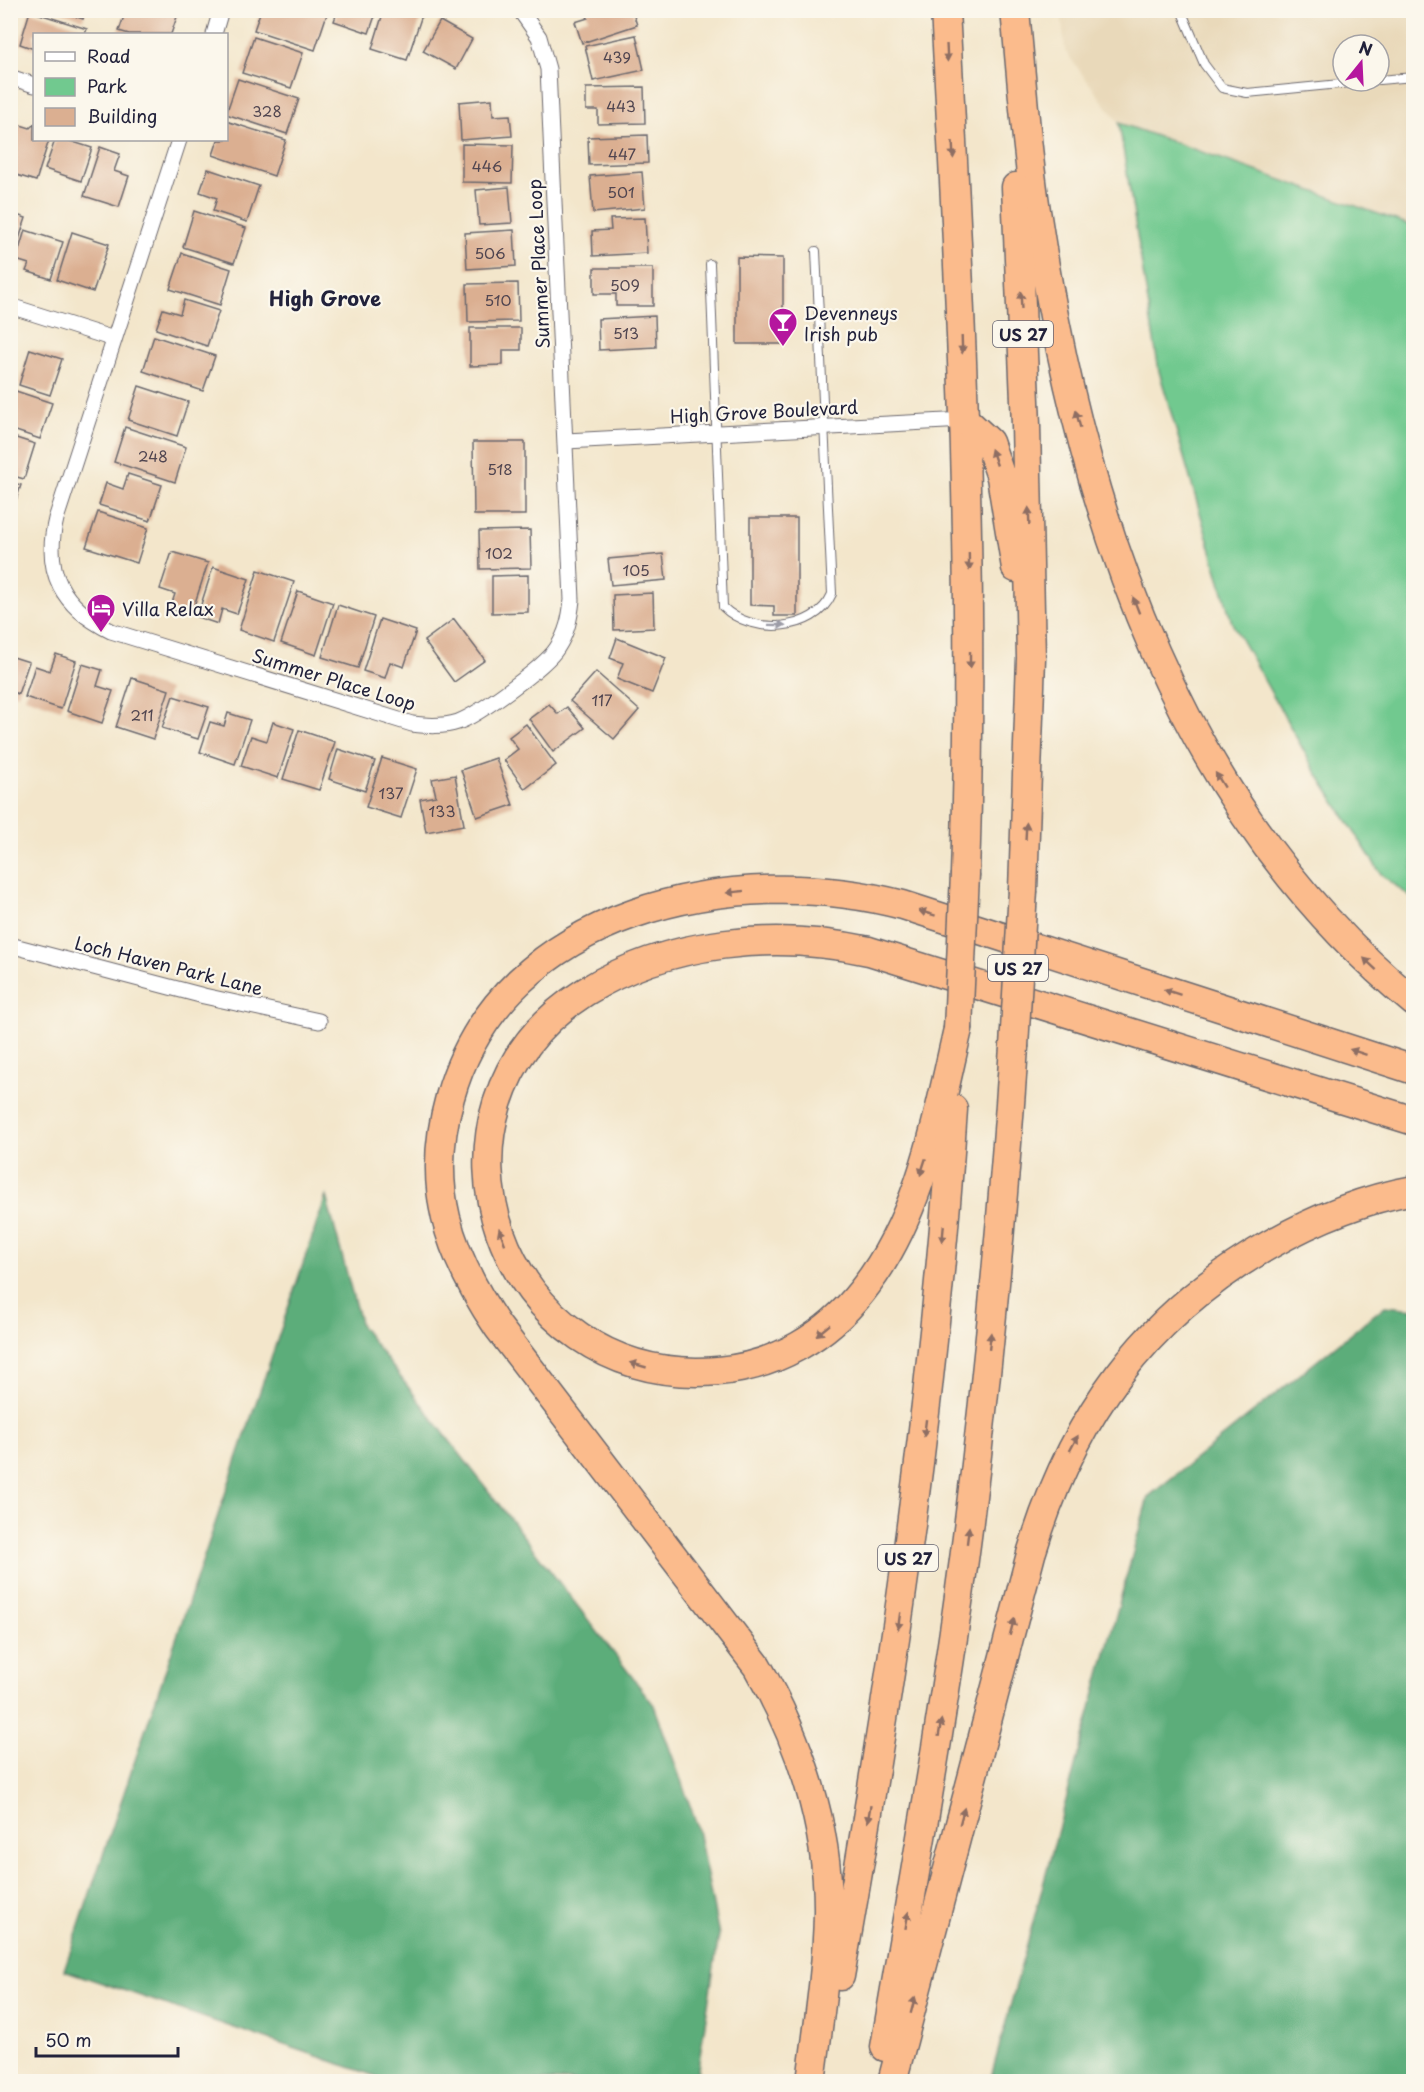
<svg xmlns="http://www.w3.org/2000/svg" width="1424" height="2092" viewBox="0 0 1424 2092" font-family="'Playpen Sans',sans-serif">
  <style>
    .built { fill: #e9d9ba; fill-rule: evenodd }
    .green { fill: #71c98f; stroke: #4a7665; stroke-width: 1.5 }
    .forest { fill: #5cad7a; stroke: #3f685a; stroke-width: 1.5 }
    .building { fill: #dbaf91 }
    .lines { fill: none; stroke-linecap: round; stroke-linejoin: round }
    .lane-casing { stroke: #6b676d; stroke-width: 10 }
    .street-casing { stroke: #6b676d; stroke-width: 17 }
    .highway-casing { stroke: #6b676d; stroke-width: 31 }
    .lane { stroke: #fff; stroke-width: 8 }
    .street { stroke: #fff; stroke-width: 15 }
    .highway { stroke: #fbbb8c; stroke-width: 28 }
    .highway-bridge-casing { stroke: #6b676d; stroke-width: 31; stroke-linecap: butt }
    .highway-bridge { stroke: #fbbb8c; stroke-width: 28 }
    .oneway { fill: #8e6e64 }
    .oneway2 { fill: #9c9ca7 }
    .labels { text-anchor: middle; dominant-baseline: central; stroke-width: 4.5; stroke-linejoin: round; paint-order: stroke }
    .number-label { font-size: 15px; fill: #504550 }
    .shield { fill: #fbf7ec; stroke: #636270; stroke-width: 1.5 }
    .shield-label { font-size: 16px; font-weight: bold; fill: #22223b }
    .street-label { font-size: 18px; fill: #22223b; stroke: #fbf7ec }
    .poi-label { font-size: 18px; fill: #22223b; stroke: #fbf7ec; text-anchor: start }
    .neighbourhood-label { font-size: 20px; font-weight: bold; fill: #22223b; stroke: #fbf7ec }
  </style>
  <rect width="100%" height="100%" fill="#fbf7ec"/>
  <filter id="ink" filterUnits="userSpaceOnUse"><feTurbulence type="fractalNoise" baseFrequency=".0167" numOctaves="2"/><feDisplacementMap in="SourceGraphic" scale="12" xChannelSelector="R" yChannelSelector="G"/><feConvolveMatrix kernelMatrix="1 2 1 2 8 2 1 2 1" color-interpolation-filters="sRGB"/></filter>
  <filter id="wash" filterUnits="userSpaceOnUse"><feTurbulence type="fractalNoise" baseFrequency=".008" numOctaves="4" result="noise"/><feDisplacementMap in="SourceGraphic" scale="24" xChannelSelector="R" yChannelSelector="G"/><feGaussianBlur stdDeviation="1.35" result="paint"/><feColorMatrix in="noise" values="0 0 0 0 0 0 0 0 0 0 0 0 0 0 0 0 0 1.4 0 .05"/><feComposite in="paint" operator="in"/></filter>
  <g filter="url(#wash)">
    <rect width="100%" height="100%" fill="#f3e6cb"/>
    <path class="built" d="M 1061,11 L 1413,11 L 1413,226 L 1119,123 L 1065,51 ZM 1343,45 L 1379,45 L 1379,81 L 1343,81 Z"/>
    <polygon class="green" points="1119,123 1413,226 1413,899 1381,874 1313,767 1232,623 1159,371"/>
    <g class="forest">
      <polygon points="326,1196 361,1326 654,1705 697,1825 719,1935 696,2081 390,2081 64,1970"/>
      <polygon points="1385,1306 1414,1309 1413,2081 990,2081 1148,1497"/>
    </g>
    <g id="blocks">
      <g class="building">
        <polygon points="57,10 86,10 83,19"/>
        <polygon points="126,10 176,10 179,11 171,34 129,34 119,31"/>
        <polygon points="261,10 315,10 327,14 315,50 254,30"/>
        <polygon points="338,10 377,10 369,33 334,21"/>
        <polygon points="384,10 400,14 401,10 423,12 407,60 372,49"/>
        <polygon points="586,10 632,10 637,25 582,43 575,22 588,18"/>
        <polygon points="30,11 87,29 85,34 34,34 34,49 20,44"/>
        <polygon points="440,21 472,39 456,69 423,51"/>
        <polygon points="636,35 644,70 593,81 585,46"/>
        <polygon points="254,37 303,53 291,88 242,73"/>
        <polygon points="238,79 299,99 287,134 226,114"/>
        <polygon points="644,87 645,123 598,124 598,110 586,110 586,88"/>
        <polygon points="492,99 493,116 510,115 512,136 461,140 459,102"/>
        <polygon points="226,121 286,140 274,176 213,155 218,140 226,140"/>
        <polygon points="14,123 30,128 34,124 34,140 49,140 36,181 10,173 10,136"/>
        <polygon points="647,135 648,163 589,165 588,137"/>
        <polygon points="55,140 67,140 92,148 81,181 45,169"/>
        <polygon points="462,144 513,145 512,183 462,182"/>
        <polygon points="100,147 120,154 114,171 129,176 119,207 84,196"/>
        <polygon points="208,169 259,186 247,222 213,211 217,198 200,192"/>
        <polygon points="642,172 645,208 593,213 590,176"/>
        <polygon points="509,187 512,223 479,225 476,190"/>
        <polygon points="194,211 246,228 234,263 183,247"/>
        <polygon points="10,213 26,218 15,251 10,250"/>
        <polygon points="645,218 647,253 593,256 592,231 611,230 610,219"/>
        <polygon points="25,230 63,242 51,279 26,271 29,264 16,260"/>
        <polygon points="514,230 516,266 467,269 465,233"/>
        <polygon points="72,232 109,244 93,292 57,280"/>
        <polygon points="182,253 231,269 220,305 170,289"/>
        <polygon points="737,257 783,258 783,344 737,344"/>
        <polygon points="594,268 653,268 653,306 616,306 616,294 594,294"/>
        <polygon points="518,283 519,321 468,322 467,284"/>
        <polygon points="184,300 219,311 207,346 156,329 163,309 180,314"/>
        <polygon points="655,316 656,347 599,350 598,319"/>
        <polygon points="470,328 521,328 521,350 503,350 503,365 470,366"/>
        <polygon points="154,336 215,356 203,391 143,371"/>
        <polygon points="30,349 62,359 50,395 19,385"/>
        <polygon points="139,386 188,402 177,436 128,420"/>
        <polygon points="10,389 52,403 40,439 10,429"/>
        <polygon points="125,427 186,447 175,482 114,462"/>
        <polygon points="10,436 35,444 24,479 10,475"/>
        <polygon points="473,442 525,442 525,515 474,515"/>
        <polygon points="128,474 162,485 150,521 99,505 106,483 123,489"/>
        <polygon points="10,482 21,485 11,516 10,516"/>
        <polygon points="98,512 148,528 137,563 86,547"/>
        <polygon points="750,518 797,518 797,616 774,616 774,606 750,605"/>
        <polygon points="530,530 531,568 480,569 479,531"/>
        <polygon points="172,552 208,563 191,615 170,609 175,594 160,589"/>
        <polygon points="663,554 666,580 611,585 608,559"/>
        <polygon points="213,567 249,579 237,614 222,609 218,624 197,617"/>
        <polygon points="258,570 294,582 274,642 239,630"/>
        <polygon points="528,575 528,612 492,613 492,576"/>
        <polygon points="298,591 333,603 316,655 281,643"/>
        <polygon points="653,593 654,628 614,630 613,595"/>
        <polygon points="338,605 374,617 358,668 322,657"/>
        <polygon points="380,619 416,631 404,667 390,662 385,678 363,671"/>
        <polygon points="454,619 485,660 454,682 424,641"/>
        <polygon points="617,638 666,658 652,693 617,679 623,663 610,658"/>
        <polygon points="56,654 76,661 61,709 25,697 35,666 50,671"/>
        <polygon points="10,656 29,662 18,694 10,691"/>
        <polygon points="82,664 102,670 97,686 113,691 102,723 67,711"/>
        <polygon points="596,672 639,710 614,739 570,701"/>
        <polygon points="132,678 169,690 153,739 116,727"/>
        <polygon points="173,696 209,707 198,739 162,728"/>
        <polygon points="549,704 558,714 567,707 585,728 553,752 529,719"/>
        <polygon points="228,713 250,720 235,764 200,752 210,722 224,726"/>
        <polygon points="273,722 294,729 278,778 241,766 251,736 267,741"/>
        <polygon points="526,724 556,765 525,789 504,760 518,749 509,737"/>
        <polygon points="299,730 335,742 319,790 283,779"/>
        <polygon points="338,749 375,761 365,791 329,779"/>
        <polygon points="382,758 417,769 401,818 366,807"/>
        <polygon points="496,758 513,805 477,817 461,770"/>
        <polygon points="455,775 464,825 426,832 420,799 436,796 432,779"/>
      </g>
    </g>
  </g>
  <g filter="url(#ink)">
    <use href="#blocks" fill-opacity="0" stroke="#6b676d" stroke-width="1.5"/>
    <g class="lines">
      <g class="lane-casing">
        <g id="lane">
          <polyline points="1181,10 1204,64 1222,88 1247,93 1371,81"/>
          <polyline points="1411,10 1414,38"/>
          <polyline points="1379,80 1414,77"/>
          <path d="M 710,264 L 723,607 C 751,635 815,633 832,594 L 816,251"/>
        </g>
      </g>
      <g class="street-casing">
        <g id="street">
          <polyline points="214,34 221,10"/>
          <polyline points="10,77 34,85"/>
          <path d="M 179,140 L 56,519 C 43,572 62,607 111,631 L 412,724 C 428,726 443,727 458,722 C 478,715 546,666 557,648 C 567,633 570,618 572,600 L 548,69 L 539,37 L 520,10"/>
          <polyline points="10,306 114,339"/>
          <polyline points="566,441 965,420"/>
          <polyline points="10,945 204,996 319,1021"/>
        </g>
      </g>
      <g class="highway-casing">
        <g id="highway">
          <path d="M 945,10 C 961,298 975,585 965,874"/>
          <path d="M 1015,10 C 1022,84 1027,157 1039,230 C 1084,520 1180,810 1414,1002"/>
          <polyline points="1016,187 1026,425 1031,658 1023,890"/>
          <polyline points="965,420 989,442 1001,477 1016,568"/>
          <path d="M 958,1029 C 937,1119 921,1217 862,1291 C 827,1336 776,1366 718,1371 C 500,1390 400,1110 585,992 C 668,940 775,931 869,951 L 1414,1121"/>
          <path d="M 840,1976 C 891,1688 934,1401 953,1109"/>
          <path d="M 885,2047 C 914,1877 945,1707 967,1537 C 988,1374 1003,1211 1014,1047"/>
          <path d="M 811,2082 C 818,2026 827,1970 828,1913 C 829,1827 800,1740 757,1666 L 498,1327 C 448,1253 425,1186 450,1097 C 503,908 736,861 903,905 L 1414,1070"/>
          <path d="M 892,2082 L 1031,1554 C 1072,1418 1144,1316 1269,1245 C 1313,1220 1363,1199 1414,1190"/>
        </g>
      </g>
      <use href="#lane" class="lane"/>
      <use href="#street" class="street"/>
      <use href="#highway" class="highway"/>
      <g class="highway-bridge-casing">
        <g id="highway-bridge">
          <polyline points="958,1029 965,874"/>
          <polyline points="1014,1047 1023,890"/>
        </g>
      </g>
      <use href="#highway-bridge" class="highway-bridge"/>
    </g>
    <defs><path id="oneway-solid" d="M-6-.8H1V-3.2L6.5 0L1 3.2V.8H-6Z" transform="scale(1.5)"/></defs>
    <g class="oneway">
      <use href="#oneway-solid" transform="translate(947 53) rotate(87)"/>
      <use href="#oneway-solid" transform="translate(953 150) rotate(87)"/>
      <use href="#oneway-solid" transform="translate(1021 300) rotate(-93)"/>
      <use href="#oneway-solid" transform="translate(962 345) rotate(88)"/>
      <use href="#oneway-solid" transform="translate(1078 419) rotate(-105)"/>
      <use href="#oneway-solid" transform="translate(994 457) rotate(-109)"/>
      <use href="#oneway-solid" transform="translate(1029 516) rotate(-92)"/>
      <use href="#oneway-solid" transform="translate(969 562) rotate(89)"/>
      <use href="#oneway-solid" transform="translate(1136 605) rotate(-111)"/>
      <use href="#oneway-solid" transform="translate(970 660) rotate(90)"/>
      <use href="#oneway-solid" transform="translate(1220 780) rotate(-122)"/>
      <use href="#oneway-solid" transform="translate(1026 831) rotate(-87)"/>
      <use href="#oneway-solid" transform="translate(735 892) rotate(174)"/>
      <use href="#oneway-solid" transform="translate(927 913) rotate(-163)"/>
      <use href="#oneway-solid" transform="translate(1370 964) rotate(-137)"/>
      <use href="#oneway-solid" transform="translate(1172 992) rotate(-162)"/>
      <use href="#oneway-solid" transform="translate(1358 1052) rotate(-162)"/>
      <use href="#oneway-solid" transform="translate(923 1167) rotate(108)"/>
      <use href="#oneway-solid" transform="translate(943 1234) rotate(95)"/>
      <use href="#oneway-solid" transform="translate(502 1236) rotate(-110)"/>
      <use href="#oneway-solid" transform="translate(823 1330) rotate(141)"/>
      <use href="#oneway-solid" transform="translate(990 1341) rotate(-84)"/>
      <use href="#oneway-solid" transform="translate(638 1365) rotate(-164)"/>
      <use href="#oneway-solid" transform="translate(925 1428) rotate(97)"/>
      <use href="#oneway-solid" transform="translate(1074 1443) rotate(-62)"/>
      <use href="#oneway-solid" transform="translate(968 1535) rotate(-83)"/>
      <use href="#oneway-solid" transform="translate(899 1621) rotate(98)"/>
      <use href="#oneway-solid" transform="translate(1012 1627) rotate(-75)"/>
      <use href="#oneway-solid" transform="translate(940 1728) rotate(-81)"/>
      <use href="#oneway-solid" transform="translate(869 1814) rotate(100)"/>
      <use href="#oneway-solid" transform="translate(962 1816) rotate(-75)"/>
      <use href="#oneway-solid" transform="translate(907 1920) rotate(-80)"/>
      <use href="#oneway-solid" transform="translate(913 2005) rotate(-75)"/>
    </g>
    <use class="oneway2" href="#oneway-solid" transform="translate(777 625) rotate(1)"/>
  </g>
  <defs>
    <g id="bar-pin" transform="scale(1.5)"><path d="M0 17L-7.5 6A9.5 9.5 0 1 1 7.5 6Z" fill="#b5179e" stroke="#fbf7ec"/><path d="M-6-5H6L.8 .8V4.5H3.5V6h-7V4.5H-.8V.8Z" fill="#fff"/></g>
    <g id="hotel-pin" transform="scale(1.5)"><path d="M0 17L-7.5 6A9.5 9.5 0 1 1 7.5 6Z" fill="#b5179e" stroke="#fbf7ec"/><path d="M-6-4.5h1.5V1H6V5H4.5V3h-9V5H-6ZM-4 0a1.8 1.8 0 1 1 3.6 0ZM.5 0V-2.5h3Q6-2.5 6 0Z" fill="#fff"/></g>
  </defs>
  <g fill-rule="evenodd">
    <use href="#bar-pin" x="783" y="322"/>
    <use href="#hotel-pin" x="101" y="608"/>
  </g>
  <g class="labels">
    <g class="number-label">
      <text x="617" y="56">439</text>
      <text x="621" y="105">443</text>
      <text x="267" y="110">328</text>
      <text x="622" y="153">447</text>
      <text x="487" y="165">446</text>
      <text x="621" y="191">501</text>
      <text x="490" y="252">506</text>
      <text x="625" y="284">509</text>
      <text x="498" y="299">510</text>
      <text x="626" y="332">513</text>
      <text x="153" y="455">248</text>
      <text x="500" y="468">518</text>
      <text x="499" y="552">102</text>
      <text x="636" y="569">105</text>
      <text x="602" y="699">117</text>
      <text x="142" y="714">211</text>
      <text x="391" y="792">137</text>
      <text x="442" y="810">133</text>
    </g>
    <g class="shield">
      <rect x="993" y="321" width="60" height="26" rx="4.5"/>
      <rect x="988" y="955" width="60" height="26" rx="4.5"/>
      <rect x="878" y="1545" width="60" height="26" rx="4.5"/>
    </g>
    <g class="shield-label">
      <text x="1023" y="334">US 27</text>
      <text x="1018" y="968">US 27</text>
      <text x="908" y="1558">US 27</text>
    </g>
    <g class="street-label">
      <text transform="translate(538 264) rotate(-93)">Summer Place Loop</text>
      <text transform="translate(764 411) rotate(-3)">High Grove Boulevard</text>
      <text transform="translate(334 679) rotate(17)">Summer Place Loop</text>
      <text transform="translate(169 965) rotate(14)">Loch Haven Park Lane</text>
    </g>
    <g class="poi-label">
      <text x="804" y="312">Devenneys<tspan x="804" dy="21">Irish pub</tspan></text>
      <text x="122" y="608">Villa Relax</text>
    </g>
    <g class="neighbourhood-label">
      <text x="325" y="298">High Grove</text>
    </g>
  </g>
  <rect width="1424" height="2092" fill="none" stroke="#fbf7ec" stroke-width="36"/>
  <rect x="33" y="33" width="195" height="108" fill="#fbf7ec" stroke="#a4a2a5" stroke-width="1.5"/>
  <rect x="45" y="52" width="30" height="9" fill="#ffffff" stroke="#a4a2a5" stroke-width="1.5"/>
  <text x="87" y="63" font-size="18" fill="#22223b">Road</text>
  <rect x="45" y="78" width="30" height="18" fill="#71c98f" stroke="#a4a2a5" stroke-width="1.5"/>
  <text x="87" y="93" font-size="18" fill="#22223b">Park</text>
  <rect x="45" y="108" width="30" height="18" fill="#dbaf91" stroke="#a4a2a5" stroke-width="1.5"/>
  <text x="87" y="123" font-size="18" fill="#22223b">Building</text>
  <g transform="translate(1361 63) rotate(18)"><circle r="28" fill="#fbf7ec" stroke="#a4a2a5" stroke-width="1.5"/>
  <path d="M0-4.5L10 22L0 15L-10 22Z" fill="#b5179e"/>
  <text y="-9" font-size="16" font-weight="bold" text-anchor="middle" fill="#22223b">N</text>
  </g>
  <path d="M36 2047v9h142v-9" fill="none" stroke="#22223b" stroke-width="3"/>
  <text x="45" y="2047" font-size="18" fill="#22223b" stroke="#fbf7ec" stroke-width="4.5" paint-order="stroke">50 m</text>
</svg>
